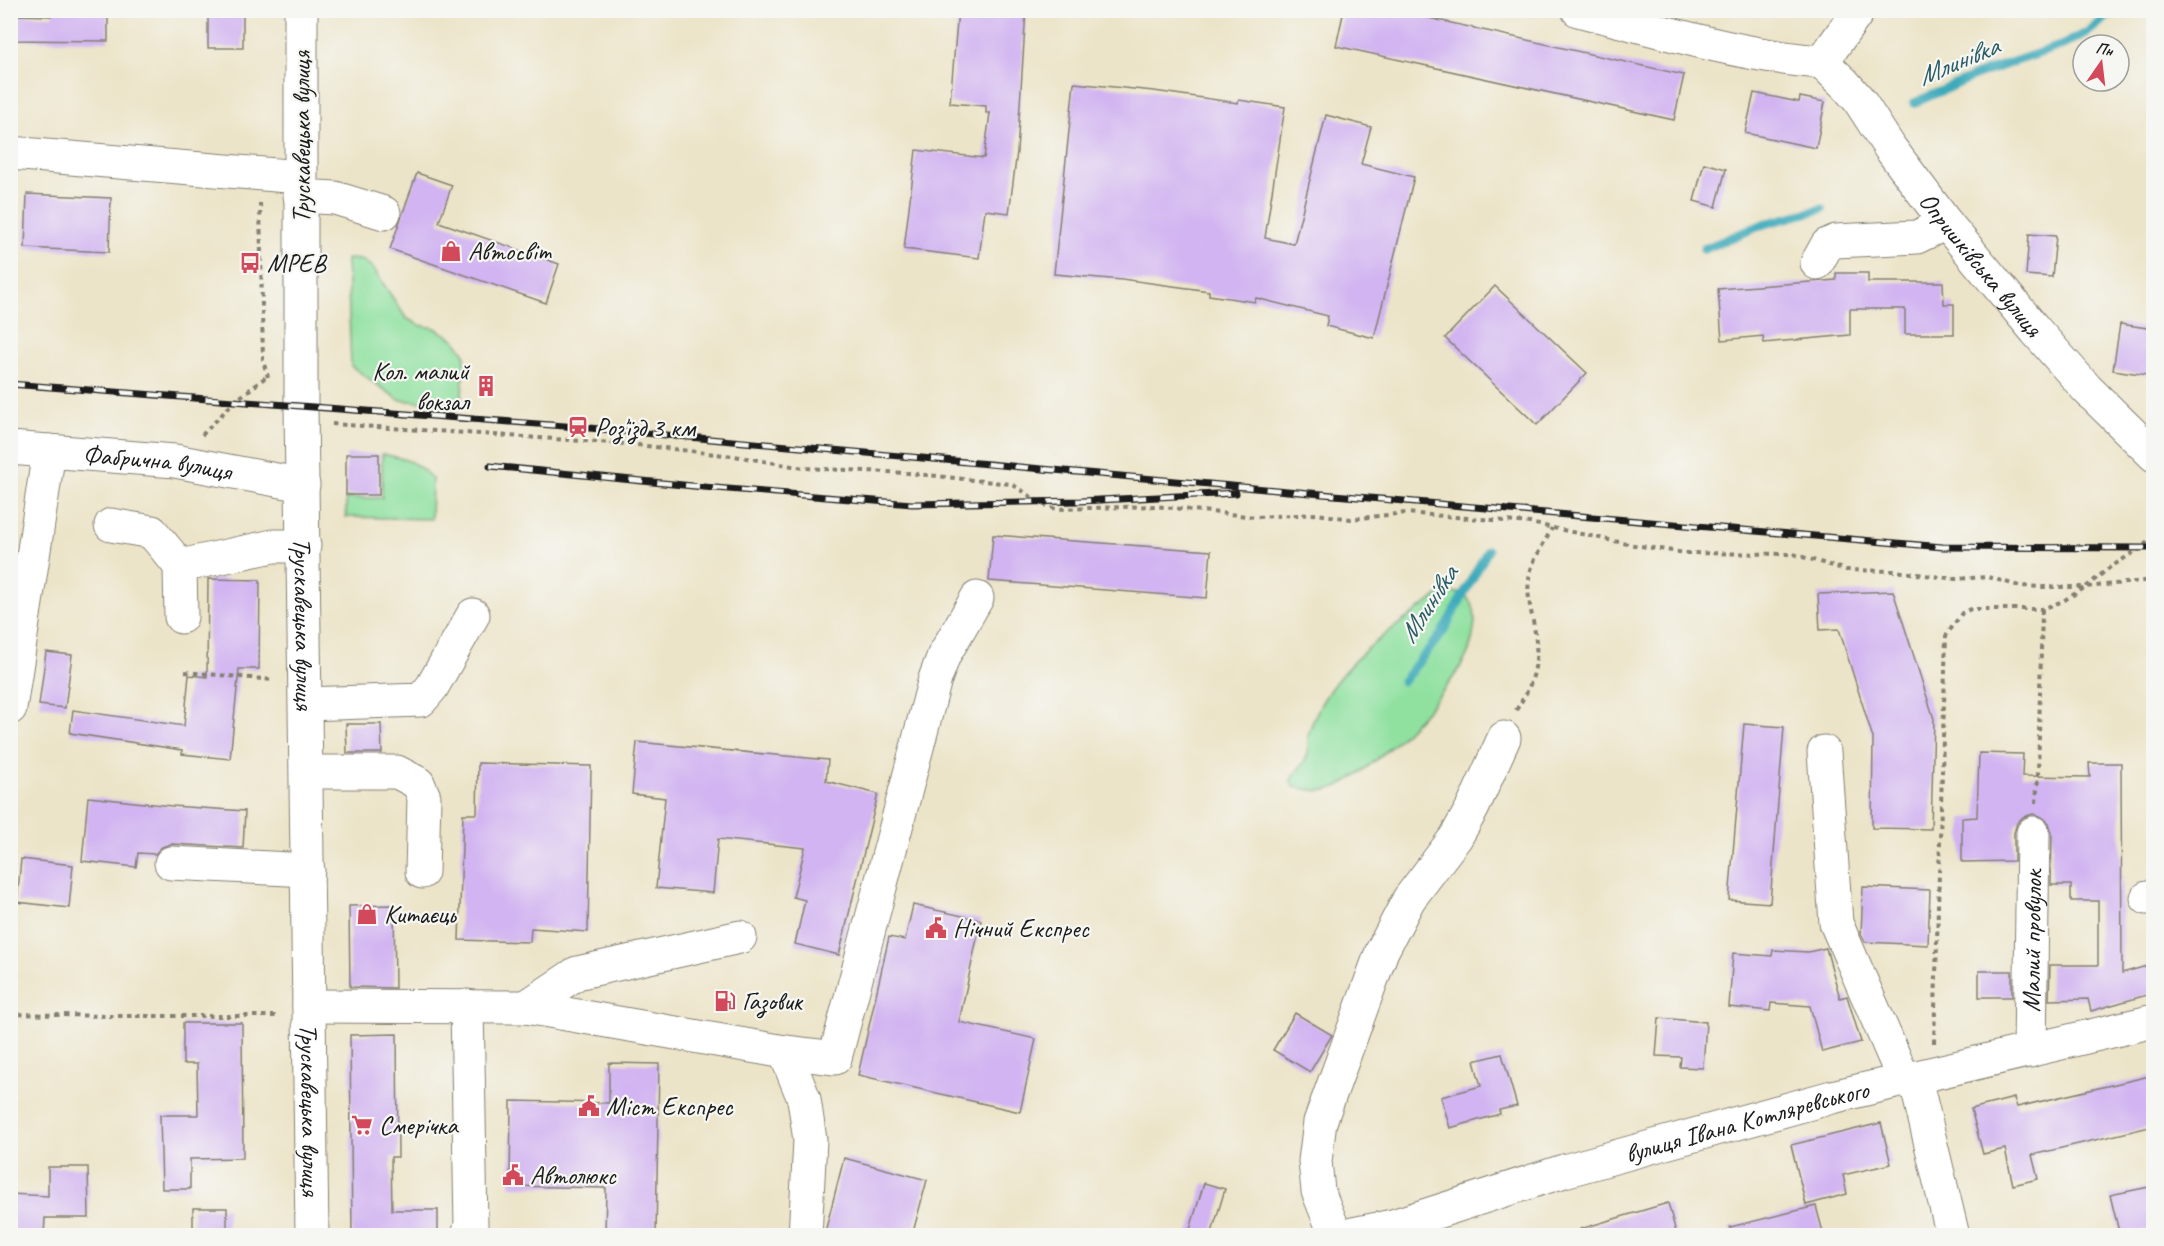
<svg xmlns="http://www.w3.org/2000/svg" width="2164" height="1246" font-family="Caveat,sans-serif">
<style>
.green{fill:#90e1a0;stroke:#567e5e;stroke-width:1.5}
.lines{fill:none;stroke-linecap:round;stroke-linejoin:round}
.stream{stroke:#3caabb;stroke-width:9}
.building{fill:#d1b4f1}
.minor-casing{stroke:#848072;stroke-width:35}
.major-casing{stroke:#848072;stroke-width:35}
.path{stroke:#848072;stroke-width:4;stroke-dasharray:4.5 4.5;stroke-linecap:butt}
.minor{stroke:#fff;stroke-width:33}
.major{stroke:#fff;stroke-width:33}
.rail-casing{stroke:#1c1c1c;stroke-width:7}
.rail{stroke:#f6f6f2;stroke-width:4.5;stroke-dasharray:14;stroke-linecap:butt}
.labels{text-anchor:middle;dominant-baseline:central;stroke-width:4.5;stroke-linejoin:round;paint-order:stroke}
.street-label{font-size:26px;fill:#1c1c1c;stroke:#f6f6f2}
.poi-label{font-size:26px;fill:#1c1c1c;stroke:#f6f6f2;text-anchor:start}
.water-label{font-size:27px;font-style:italic;fill:#2a5c64;stroke:#f6f6f2}
</style>
<rect width="100%" height="100%" fill="#f6f6f2"/>
<filter id="ink" filterUnits="userSpaceOnUse"><feTurbulence type="fractalNoise" baseFrequency=".0167" numOctaves="2"/><feDisplacementMap in="SourceGraphic" scale="12" xChannelSelector="R" yChannelSelector="G"/><feConvolveMatrix kernelMatrix="1 2 1 2 8 2 1 2 1" color-interpolation-filters="sRGB"/></filter>
<filter id="wash" filterUnits="userSpaceOnUse"><feTurbulence type="fractalNoise" baseFrequency=".008" numOctaves="4" result="noise"/><feDisplacementMap in="SourceGraphic" scale="24" xChannelSelector="R" yChannelSelector="G"/><feGaussianBlur stdDeviation="1.35" result="paint"/><feColorMatrix in="noise" values="0 0 0 0 0 0 0 0 0 0 0 0 0 0 0 0 0 1.4 0 .05"/><feComposite in="paint" operator="in"/></filter>
<g filter="url(#wash)">
<rect width="100%" height="100%" fill="#ece4c8"/>
<!-- green -->
<g class="green">
<path d="M347 259 362 260 373 268 406 318 419 325 435 328 454 339 465 354 462 395 454 405 399 400 351 366Z"/>
<path d="M382 454C406 459 416 461 432 479L431 519 346 517V498H382Z"/>
<path d="M1444 591 1464 594C1467 597 1470 601 1472 605 1478 616 1473 639 1469 650 1457 685 1363 785 1326 790 1317 792 1303 788 1294 787L1291 781C1294 771 1306 764 1308 754 1309 748 1307 742 1308 736 1327 667 1391 631 1444 591Z"/>
</g>
<g class="lines">
<!-- stream -->
<g class="stream">
<path d="M1914 103 1984 72 2063 45 2088 32 2115 10"/>
<path d="M1704 249 1764 224 1822 209"/>
<path d="M1403 681 1442 633 1488 550"/>
</g>
</g>
<g id="blocks">
<!-- building -->
<g class="building">
<path d="M53 10H108V41L10 40V15L52 16Z"/>
<rect x="208" y="10" width="35" height="38"/>
<path d="M958 10H1026L1017 152 1009 213 985 210 979 258 904 249 916 150 984 158 990 113H986V106L950 103Z"/>
<path d="M1344 10H1393L1684 75 1674 120 1336 46Z"/>
<path d="M1074 83 1154 91 1238 103 1239 100 1285 107 1265 238 1294 244 1326 115 1371 127 1361 164 1414 177 1374 338 1326 326 1328 316 1256 298 1255 302 1209 295V291L1122 279V280L1054 274Z"/>
<path d="M1754 93 1799 102 1800 97 1825 102 1816 148 1745 133Z"/>
<path d="M1704 163 1726 169 1716 207 1694 201Z"/>
<path d="M417 173 452 185 439 222 559 264 546 303 390 249Z"/>
<path d="M27 194 111 198 109 252 25 248Z"/>
<path d="M2029 234 2056 236 2052 277 2026 275Z"/>
<path d="M1836 273H1868V282H1943L1944 304H1954V334H1905V309H1850V335L1764 343 1763 336 1722 340 1718 289 1836 280Z"/>
<path d="M1495 286 1587 373 1537 425 1445 338Z"/>
<path d="M2120 324 2154 329V376L2113 370Z"/>
<rect x="346" y="454" width="33" height="41"/>
<path d="M993 535 1211 551 1207 598 989 581Z"/>
<path d="M208 579 260 580 259 669H239L230 759 182 754V750L70 733 73 710 184 726 189 675 207 677Z"/>
<path d="M1893 591 1934 719 1931 829 1872 828 1873 738 1839 629 1820 630 1818 594Z"/>
<path d="M46 652 72 655 65 708 39 705Z"/>
<path d="M346 724H381L382 753H347Z"/>
<path d="M1744 724 1784 727 1770 903 1729 900Z"/>
<path d="M637 742 828 760 826 781 878 794 839 955 795 944 805 900 793 897 805 848 718 839 713 893 656 888 665 798 632 794Z"/>
<path d="M1979 753 2023 754 2022 776 2090 777 2089 763H2121L2122 973 2154 964V993L2091 1011 2088 999 2049 1000 2050 965H2098V901H2071V885H2051L2052 833 2049 823 2042 817 2033 814 2023 817 2017 823 2014 833V861L1962 862V818L1977 817Z"/>
<path d="M478 763 591 766 588 932 531 928 530 942 459 940 463 814H477Z"/>
<path d="M88 797 172 806 245 811 243 848 171 844 162 847 155 854 138 853 136 867 82 861Z"/>
<path d="M21 859 73 865 69 908 17 902Z"/>
<path d="M1863 887 1930 890 1928 945 1865 942 1861 934Z"/>
<path d="M394 905 395 988 350 987 349 906Z"/>
<path d="M913 905 981 920 959 1022 1036 1039 1020 1112 858 1075 889 937 905 940Z"/>
<path d="M1826 948 1840 998 1847 996 1861 1042 1822 1052 1810 1006 1771 1003 1770 1011 1729 1007 1733 953 1772 956 1773 950 1808 952Z"/>
<rect x="1979" y="971" width="33" height="26"/>
<path d="M1295 1013 1332 1035 1310 1072 1273 1050Z"/>
<path d="M1659 1018 1706 1022 1703 1068 1680 1067 1681 1057 1656 1056Z"/>
<path d="M183 1023H242L243 1158 190 1159V1189H162L160 1115H198L197 1064H183Z"/>
<path d="M397 1034 398 1157H391L392 1210H438V1236H352L350 1035Z"/>
<path d="M1502 1054 1517 1106 1499 1110 1500 1114 1450 1128 1441 1097 1481 1086 1474 1061Z"/>
<path d="M609 1063 659 1064 656 1236H605L606 1188 510 1186 511 1101 609 1103Z"/>
<path d="M2154 1075V1126L2032 1155 2038 1179 2013 1185 2005 1149 1983 1154 1971 1109 2014 1098 2017 1107Z"/>
<path d="M1881 1123 1891 1164 1843 1175 1847 1194 1806 1205 1791 1145Z"/>
<path d="M844 1158 927 1180 912 1236H824Z"/>
<path d="M48 1167H88L89 1218H45L44 1236H10V1194L48 1196Z"/>
<path d="M1204 1183 1225 1189 1211 1236H1188Z"/>
<path d="M2154 1186V1228L2120 1236 2110 1195Z"/>
<path d="M1668 1203 1677 1236H1581L1580 1229Z"/>
<path d="M1816 1206 1824 1236H1731L1730 1227Z"/>
<rect x="193" y="1208" width="34" height="28"/>
</g>
</g>
</g>
<g filter="url(#ink)">
<use href="#blocks" fill-opacity="0" stroke="#848072" stroke-width="1.5"/>
<g class="lines">
<defs>
<g id="minor">
<path d="M1578 10C1659 30 1739 56 1822 62"/>
<path id="s1" d="M1822 62 1845 84 1859 100 1890 148 1946 223 2036 331 2087 389 2154 455"/>
<path d="M1822 62 1859 10"/>
<path d="M10 153 300 177"/>
<path d="M300 196 335 198 384 213"/>
<path d="M1817 263 1827 245 1836 241 1917 237 1946 223"/>
<path id="s2" d="M10 448 175 461 303 485"/>
<path d="M111 525 152 532 180 566"/>
<path d="M181 617 180 566 273 546H304"/>
<path d="M306 704 421 700 432 687 473 615"/>
<path d="M10 708 49 451"/>
<path d="M1824 752 1836 923 1904 1080"/>
<path d="M307 772H397L418 783 424 797 422 872"/>
<path d="M171 863 308 870"/>
<path d="M2147 898 2154 897"/>
<path d="M309 1006 526 1007 785 1052 835 1058 935 679 944 655 977 598"/>
<path d="M467 1006 471 1225 468 1236"/>
<path d="M526 1007 577 973 740 937"/>
<path id="s3" d="M2030 1051 2033 833"/>
<path d="M785 1052 804 1099 810 1140 805 1236"/>
<path d="M1915 1078 1953 1236"/>
<path d="M1336 1236 1318 1191 1315 1161 1320 1122 1382 951 1409 899 1456 837 1473 807 1504 738"/>
<path id="s4" d="M1343 1236 1393 1226 1564 1171 1832 1097 2154 1021"/>
</g>
<g id="major">
<path id="s5" d="M301 10V407L312 1236"/>
</g>
</defs>
<!-- minor casing -->
<use href="#minor" class="minor-casing"/>
<!-- major casing -->
<use href="#major" class="major-casing"/>
<!-- path -->
<g class="path">
<path d="M260 203 263 361 268 377"/>
<path d="M332 424 628 444 734 456 804 468 908 473 1011 484C1029 493 1040 507 1059 509L1155 506 1256 517 1317 514 1351 519 1406 513 1530 523 1628 544 1685 553 1793 554 1846 570 1895 571 1955 579 1988 577 2019 586 2043 587H2086L2109 568 2141 548 2154 535"/>
<path d="M202 435 234 402 267 376"/>
<path d="M185 672 274 680"/>
<path d="M1516 710C1537 679 1540 657 1533 621 1530 606 1527 594 1529 579 1531 561 1544 544 1552 528"/>
<path d="M2036 803 2038 776 2042 609"/>
<path d="M10 1014 109 1016H278"/>
<path d="M1934 1043 1946 636 1962 613 1971 609H2042L2063 601 2086 587 2154 580"/>
</g>
<!-- minor -->
<use href="#minor" class="minor"/>
<!-- major -->
<use href="#major" class="major"/>
<defs>
<g id="rail">
<path d="M10 384 578 427 1287 491 1943 547 2154 548"/>
<path d="M490 466 703 487 912 504 1080 501 1236 493"/>
</g>
</defs>
<!-- rail casing -->
<use href="#rail" class="rail-casing"/>
<!-- rail -->
<use href="#rail" class="rail"/>
</g>
</g>
<!-- icons -->
<defs>
<symbol id="shop-bare" viewBox="-9 -9 18 18"><path d="M-5-2.5h2.3a2.7 3.5 0 0 1 5.4 0H5L5.5 6h-11ZM-1.5-2.5h3a1.5 2.3 0 0 0-3 0Z" fill="#d1495b" stroke="#f6f6f2" stroke-width="2.5" paint-order="stroke"/></symbol>
<symbol id="bus-bare" viewBox="-9 -9 18 18"><path d="M-5-6H5V4H4V6H2V4H-2V6H-4V4H-5ZM-3.5-4V0h7V-4ZM-3.5 1.2v1.5H-2V1.2ZM2 1.2v1.5H3.5V1.2Z" fill="#d1495b" stroke="#f6f6f2" stroke-width="2.5" paint-order="stroke"/></symbol>
<symbol id="building-bare" viewBox="-9 -9 18 18"><path d="M-4-6H4V6H1V3H-1V6H-4ZM-2.5-4.3h1.7v1.8h-1.7ZM.8-4.3h1.7v1.8H.8ZM-2.5-1h1.7V.8h-1.7ZM.8-1h1.7V.8H.8Z" fill="#d1495b" stroke="#f6f6f2" stroke-width="2.5" paint-order="stroke"/></symbol>
<symbol id="station-bare" viewBox="-9 -9 18 18"><path d="M-3-6H3Q5-6 5-4V2Q5 4 3 4L4.5 6H3L1.5 4h-3L-3 6H-4.5L-3 4Q-5 4-5 2V-4Q-5-6-3-6ZM-3.5-4v3h7v-3ZM-3.5 1v1.5H-2V1ZM2 1v1.5H3.5V1Z" fill="#d1495b" stroke="#f6f6f2" stroke-width="2.5" paint-order="stroke"/></symbol>
<symbol id="civic-bare" viewBox="-9 -9 18 18"><path d="M-.6-6.5H3V-4.5H.6V-3L4-1V1h2V6H-6V1h2V-1L-.6-3ZM-1.2 2.5V6h2.4V2.5Z" fill="#d1495b" stroke="#f6f6f2" stroke-width="2.5" paint-order="stroke"/></symbol>
<symbol id="fuel-bare" viewBox="-9 -9 18 18"><path d="M-5.5-6h7V0h2V4h1.3V-2.5L3-4.5l.8-.8L6-3V5H2.5V1h-1V6h-7ZM-4.2-4.7v3.2H.2V-4.7Z" fill="#d1495b" stroke="#f6f6f2" stroke-width="2.5" paint-order="stroke"/></symbol>
<symbol id="supermarket-bare" viewBox="-9 -9 18 18"><path d="M-6-5.5h2.5l.6 2H6L4.5 2H-2.5L-4.4-4H-6ZM-1.5 3.2a1.3 1.3 0 1 0 .1 0ZM3 3.2a1.3 1.3 0 1 0 .1 0Z" fill="#d1495b" stroke="#f6f6f2" stroke-width="2.5" paint-order="stroke"/></symbol>
</defs>
<g fill-rule="evenodd">
<use href="#shop-bare" x="436" y="236" width="30" height="30"/>
<use href="#bus-bare" x="235" y="248" width="30" height="30"/>
<use href="#building-bare" x="471" y="371" width="30" height="30"/>
<use href="#station-bare" x="563" y="412" width="30" height="30"/>
<use href="#shop-bare" x="352" y="899" width="30" height="30"/>
<use href="#civic-bare" x="921" y="913" width="30" height="30"/>
<use href="#fuel-bare" x="710" y="986" width="30" height="30"/>
<use href="#civic-bare" x="574" y="1091" width="30" height="30"/>
<use href="#supermarket-bare" x="347" y="1110" width="30" height="30"/>
<use href="#civic-bare" x="498" y="1160" width="30" height="30"/>
</g>
<g class="labels">
<!-- street labels -->
<g class="street-label">
<text transform="translate(301 137) rotate(-90)">Трускавецька вулиця</text>
<text stroke="none"><textPath href="#s1" startOffset="258">Опришківська вулиця</textPath></text>
<text stroke="none"><textPath href="#s2" startOffset="148">Фабрична вулиця</textPath></text>
<text stroke="none"><textPath href="#s5" startOffset="614">Трускавецька вулиця</textPath></text>
<text stroke="none"><textPath href="#s3" startOffset="110">Малий провулок</textPath></text>
<text stroke="none"><textPath href="#s5" startOffset="1100">Трускавецька вулиця</textPath></text>
<text stroke="none"><textPath href="#s4" startOffset="420">вулиця Івана Котляревського</textPath></text>
</g>
<!-- poi labels -->
<g class="poi-label">
<text x="468" y="251">Автосвіт</text>
<text x="267" y="263">МРЕВ</text>
<text x="469" y="371" text-anchor="end">Кол. малий<tspan x="469" dy="30">вокзал</tspan></text>
<text x="595" y="427">Роз'їзд 3 км</text>
<text x="384" y="914">Китаєць</text>
<text x="953" y="928">Нічний Експрес</text>
<text x="742" y="1001">Газовик</text>
<text x="606" y="1106">Міст Експрес</text>
<text x="379" y="1125">Смерічка</text>
<text x="530" y="1175">Автолюкс</text>
</g>
<!-- water labels -->
<g class="water-label">
<text transform="translate(1958 61) rotate(-23)">Млинівка</text>
<text transform="translate(1428 604) rotate(-57)">Млинівка</text>
</g>
</g>
<!-- margin -->
<rect width="2164" height="1246" fill="none" stroke="#f6f6f2" stroke-width="36"/>
<!-- north arrow -->
<g transform="translate(2101 63) rotate(14)"><circle r="28" fill="#f6f6f2" stroke="#9f9f9c" stroke-width="1.5"/>
<path d="M0-4.5L10 22L0 15L-10 22Z" fill="#d1495b"/>
<text y="-9" font-size="16" font-weight="bold" text-anchor="middle" fill="#1c1c1c">Пн</text>
</g>
</svg>
